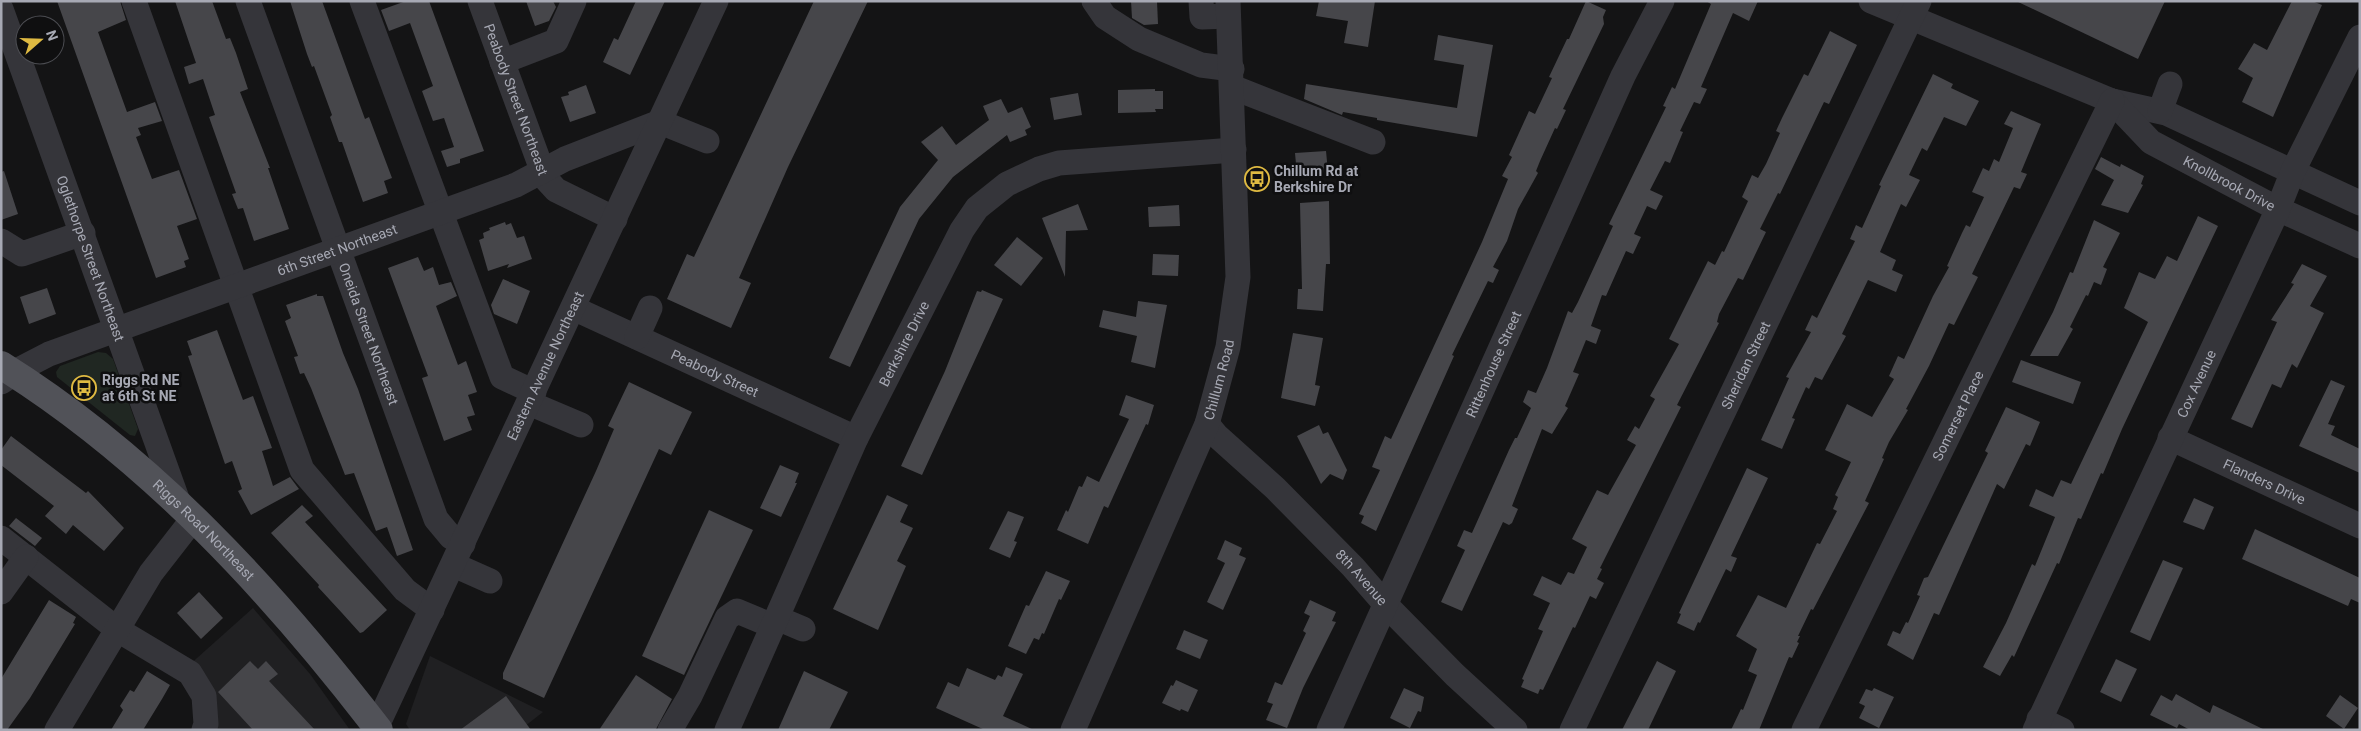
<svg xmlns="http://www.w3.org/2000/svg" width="2361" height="731" font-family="Roboto,sans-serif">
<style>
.built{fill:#202022}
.green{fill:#202722}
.building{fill:#46464a}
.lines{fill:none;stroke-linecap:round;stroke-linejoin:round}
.minor{stroke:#35353a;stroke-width:25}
.major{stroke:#515258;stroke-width:28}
.labels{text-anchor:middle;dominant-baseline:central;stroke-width:5;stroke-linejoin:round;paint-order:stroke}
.street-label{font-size:14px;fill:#a7a9b4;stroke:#0f0f10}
.poi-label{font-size:14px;font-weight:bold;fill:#a7a9b4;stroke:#0f0f10;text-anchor:start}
</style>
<rect width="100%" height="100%" fill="#141415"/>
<!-- built -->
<g class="built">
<path d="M253 608 310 674 350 730H209L187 667Z"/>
<path d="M430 656 543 712 520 730H410L406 724Z"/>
</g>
<!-- green -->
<path class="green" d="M98 352 106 353 113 359 138 429 135 436 130 435 57 377 56 372 60 366Z"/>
<!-- building -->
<g class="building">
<path d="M57 1H120L126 20 98 32 127 112 155 102 162 121 138 128 141 135 136 137 152 179 179 170 197 219 177 226 189 259 184 261 186 267 156 278Z"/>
<path d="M175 1H212L226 39 230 38 236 53 248 89 240 92 270 168H268L289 229 254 241 243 208 238 209 232 194 236 193 209 117 215 115 203 79 189 84 184 67 196 63Z"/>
<path d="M290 1H322L365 119 369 117 392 178 384 181 388 193 363 202 342 142H339L330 117 332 115 314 66 312 67 307 54Z"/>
<path d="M406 1H429L484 151 460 159V163L447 167 441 151 454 147 444 118 433 121 422 91 433 86 410 23 389 31 381 10Z"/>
<path d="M526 1H553L556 7 549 21 535 26Z"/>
<path d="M636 1H665L630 75 603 62 614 38 618 40Z"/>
<path d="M814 1H868L788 167 739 278 751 283 731 328 667 299 687 254 694 257Z"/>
<path d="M1131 1H1157L1158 24 1144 25 1132 18Z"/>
<path d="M1319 1H1375L1368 47 1344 43 1348 21 1316 16Z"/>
<path d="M1586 1 1606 10 1603 17 1604 24 1563 109 1566 110 1557 129 1555 128 1540 161 1536 171 1538 173 1518 209 1507 241 1493 267 1499 270 1493 283 1488 281 1452 355 1454 356 1376 531 1361 523 1364 516 1359 514 1380 470 1372 467 1385 436 1391 439 1482 242 1508 179 1502 176 1512 157 1509 155 1529 111 1535 114 1552 78 1549 77 1567 39H1569Z"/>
<path d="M1706 1H1758L1749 21 1733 13 1701 87 1707 89 1700 104 1694 102 1680 131 1683 132 1670 163 1665 161 1650 190 1663 196 1656 210 1647 206 1634 234 1641 237 1633 254 1626 251 1606 296 1602 295 1591 326 1601 330 1596 344 1586 340 1573 372 1579 374 1565 406 1568 408 1552 434 1542 429 1512 506 1518 509 1512 523 1509 525 1503 522 1462 611 1441 602 1465 550 1457 546 1464 530 1472 533 1509 450 1515 438H1517L1531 408 1523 402 1528 390 1536 393 1547 368 1568 311 1572 313 1578 302 1613 226 1609 224 1666 107 1663 106 1672 87 1675 89 1711 4Z"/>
<path d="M2016 1H2165L2138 59Z"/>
<path d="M2292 1H2312L2322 5 2273 117 2242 102 2253 78 2238 69 2254 43 2267 50Z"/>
<path d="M1830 31 1857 45 1829 104 1824 102 1780 194 1778 193 1760 229 1766 232 1743 280 1738 278 1719 314 1717 322 1719 323 1677 405 1681 407 1600 568 1602 569 1597 579 1604 583 1596 599 1590 596 1575 628 1573 627 1543 690 1540 689 1538 694 1521 687 1524 680 1522 679 1543 631 1538 629 1550 603 1533 595 1542 576 1561 585 1568 572 1574 574 1587 547 1572 539 1597 490 1608 495 1636 445 1627 440 1635 426 1639 429 1655 399 1650 396 1679 344 1669 339 1708 261 1715 265 1722 251 1724 252 1748 201 1742 197 1752 175 1758 178 1766 164 1780 133 1776 131 1782 118 1804 74 1808 76Z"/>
<path d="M1438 35 1493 45 1477 137 1377 120V118L1343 112 1342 115 1304 99 1306 84 1457 108 1464 65 1434 60Z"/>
<path d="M1933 74 1953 84 1951 88 1979 101 1966 126 1944 117 1927 151 1922 148 1909 175 1920 180 1906 207 1901 204 1880 252 1896 260 1892 270 1903 275 1896 292 1868 280 1842 334 1846 336 1822 380 1815 377 1809 389 1806 387 1792 418 1795 419 1782 449 1761 440 1789 378 1786 377 1811 332 1805 330 1812 315 1817 318 1855 241 1850 239 1856 225 1862 228 1881 186 1879 185Z"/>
<path d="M586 85 596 113 570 122 561 97 569 95 568 92Z"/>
<path d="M1155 89V91H1163V109H1155L1156 112 1118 113V90Z"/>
<path d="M1078 93 1082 115 1054 120 1050 98Z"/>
<path d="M1001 99 1008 113 1022 107 1031 127 1025 130 1027 135 1010 142 1007 135 953 177 919 219 850 367 829 358 900 207 938 160 921 142 942 126 956 145 989 120 983 106Z"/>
<path d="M2011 111 2041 124 2021 172 2027 174 2020 189 2014 187 1972 274 1978 277 1954 325 1949 323 1929 366 1906 409 1908 410 1889 442 1882 458 1884 459 1865 501 1869 503 1813 610 1811 609 1798 636H1800L1797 642 1799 643 1792 658 1789 657 1759 730H1731L1741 709 1743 710 1757 675 1748 671 1757 649 1736 636 1758 595 1786 608 1817 543 1820 544 1837 511 1833 509 1838 497 1835 495 1851 462 1825 450 1847 404 1872 417 1894 379 1889 376 1898 356 1904 359 1933 296 1949 267 1947 266 1962 233 1966 225 1970 227 1984 197 1972 192 1983 168 1989 171 1994 159 1999 162 2013 128 2004 124Z"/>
<path d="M1326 151 1328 172 1297 175 1295 153Z"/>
<path d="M2101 157 2120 167 2121 164 2144 176 2141 184 2143 185 2128 213 2101 205 2114 180 2095 169Z"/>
<path d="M4 171 18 214 1 220V172Z"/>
<path d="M1329 201 1330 264H1326L1323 311 1297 309 1298 289H1302L1300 203Z"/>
<path d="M1078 204 1088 230 1066 231 1065 277 1042 218Z"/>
<path d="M1179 205 1180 226 1149 227 1148 207Z"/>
<path d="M2198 216 2218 226 2122 429 2103 474 2101 473 2081 519 2078 518 2059 564 2057 563 2014 657 2012 655 2000 676 1983 667 2006 623 2032 564 2035 566 2055 517 2029 506 2036 489 2053 497 2061 480 2071 484 2148 322 2124 308 2139 272 2155 279 2167 256 2177 261Z"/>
<path d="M2094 220 2120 233 2103 267 2107 269 2101 285 2094 282 2088 296 2086 295 2070 327 2073 329 2058 356H2030L2053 312 2070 272 2073 273Z"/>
<path d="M505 222 506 225 511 223 517 238 524 236 532 259 507 268 509 264 488 271 479 240 484 238 483 233 490 230 489 228Z"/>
<path d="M1017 237 1043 258 1021 286 994 265Z"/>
<path d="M1153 254 1179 255 1178 276 1152 275Z"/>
<path d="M418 257 424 271 433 267 439 285 451 282 457 296 436 306 458 365 466 361 477 392 468 395 475 415 467 417 472 430 444 441 422 378 428 376 388 268Z"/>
<path d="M2302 264 2327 276 2310 306 2324 313 2297 368 2292 364 2281 388 2272 384 2252 428 2231 419 2277 322 2271 320 2294 284 2291 283Z"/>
<path d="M503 279 530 291 517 324 494 314 491 305Z"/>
<path d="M47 288 56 314 29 324 20 297Z"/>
<path d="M982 290 1003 299 922 475 901 466 945 371 977 291 981 292Z"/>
<path d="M317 294V296H323L343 353 358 389 413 550 397 556 387 527 376 531 354 473 345 475 311 388 304 373 300 374 294 357 298 356 285 321 291 318 286 305Z"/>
<path d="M1138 301 1167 305 1155 368 1131 362 1137 336 1099 327 1103 310 1136 317Z"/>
<path d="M217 330 243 400 253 396 272 448 262 451 273 486 290 477 299 489 251 515 238 491 242 489 232 461 225 464 188 356 192 355 187 341Z"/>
<path d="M1293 333 1323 338 1315 385 1320 386 1315 406 1281 398Z"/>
<path d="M2021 360 2081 382 2073 404 2012 382Z"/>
<path d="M2331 380 2345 386 2328 424 2335 426 2331 435 2360 449V473L2299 446Z"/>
<path d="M629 382 692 412 671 455 659 449 544 698 503 679V673L596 471 614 429 608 426Z"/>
<path d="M1126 395 1154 405 1148 425 1146 424 1108 508 1104 506 1088 544 1057 530 1066 510 1068 512 1079 486 1082 487 1087 476 1099 482 1129 419 1119 415Z"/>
<path d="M2006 407 2040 422 2030 446 2026 444 2004 489 1997 484 1939 615 1934 613 1913 660 1887 645 1893 631 1900 634 1906 622 1908 623 1920 596 1917 595 1924 578 1928 577 1988 453 1985 451Z"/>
<path d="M1319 425 1323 434 1328 432 1347 470 1343 480 1330 474 1321 484 1297 436Z"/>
<path d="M11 436 86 493 88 491 124 528 104 551 73 525 66 534 45 516 54 506 1 465V450Z"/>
<path d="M780 465 799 473 795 483H797L781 517 760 508Z"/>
<path d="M1747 468 1768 478 1731 556 1737 558 1731 572 1726 569 1700 623 1698 622 1694 631 1677 623 1681 614 1679 613Z"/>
<path d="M887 495 908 505 900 522 913 528 897 561 906 566 878 630 833 609Z"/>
<path d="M2194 498 2214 507 2204 530 2183 522Z"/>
<path d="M302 505 313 516 305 522 387 610 363 632 360 633 342 613 318 587 319 585 271 533Z"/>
<path d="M709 510 753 530 684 675 642 656Z"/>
<path d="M1008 511 1024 517 1014 541 1017 542 1010 558 989 549Z"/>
<path d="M16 518 42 538 35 546 9 526Z"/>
<path d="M2255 529 2360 578V603L2351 599 2348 606 2242 559Z"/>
<path d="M1225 540 1242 548 1239 555 1246 558 1223 610 1207 602 1225 563 1217 559Z"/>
<path d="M2163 560 2183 568 2150 641 2130 632Z"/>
<path d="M1046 571 1070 581 1061 600 1059 599 1044 634 1042 633 1039 640 1034 638 1026 654 1008 646 1026 605 1029 606Z"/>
<path d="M199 592 223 618 201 639 177 613Z"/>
<path d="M49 600 76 617 73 623 75 624 30 698 7 730H1V679Z"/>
<path d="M1310 600 1336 612 1332 621 1336 622 1303 688 1287 728 1266 720 1273 704 1267 702 1275 682 1282 685 1306 633 1303 631 1310 616 1304 613Z"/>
<path d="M1184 630 1208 640 1200 659 1176 649Z"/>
<path d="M2116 659 2137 669 2121 702 2100 692Z"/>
<path d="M250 661 258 669 266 661 278 674 269 681 315 730H253L218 692Z"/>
<path d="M1657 661 1676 671 1648 730H1622Z"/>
<path d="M1006 667 1023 674 1003 716 1034 730H985L936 708 948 682 959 687 967 668 995 680 998 675 1002 677Z"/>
<path d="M147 671 170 685 162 699 143 730H111L123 710 120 706 130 690 134 692Z"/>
<path d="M804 671 848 692 829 730H778Z"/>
<path d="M636 675 672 699 656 729 599 730Z"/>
<path d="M1176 680 1198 690 1188 712 1181 709 1180 711 1162 703 1171 685 1173 686Z"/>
<path d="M1404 688 1424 697 1421 712 1418 711 1410 728 1390 718Z"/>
<path d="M1874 688 1894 697 1879 728 1859 718 1865 706 1859 703 1866 689 1872 691Z"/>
<path d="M2176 694 2210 713 2213 705 2265 730H2190L2179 724 2177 728 2150 715 2161 695 2172 701Z"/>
<path d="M2340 695 2358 708 2344 729 2326 716Z"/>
<path d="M506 696 531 730H460Z"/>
</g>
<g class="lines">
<!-- minor -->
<g class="minor">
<path d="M134 1 302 470 405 590 432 610"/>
<path id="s1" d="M248 1 436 519 451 537 463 544"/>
<path d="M362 1 502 377 534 392"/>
<path id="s2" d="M480 1 545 178 556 190 615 219"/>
<path d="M1094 1 1105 17 1139 39 1201 65 1232 69"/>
<path d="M1201 1 1202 17 1228 16"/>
<path d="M1871 1 2112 101 2166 113 2360 203"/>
<path id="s3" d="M1 9 180 507"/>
<path d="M502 62 556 41 574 1"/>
<path d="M1232 87 1373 142"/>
<path id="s4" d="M2112 101 2151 142 2278 209 2360 246"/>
<path d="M2160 111 2170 84"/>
<path d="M1 241 22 254 83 233"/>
<path id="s5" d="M573 308 856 438"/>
<path d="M637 337 650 308"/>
<path id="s6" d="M1 382 22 368 49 354 516 185 565 159 660 122 707 141"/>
<path d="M529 403 581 425"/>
<path id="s7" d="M1207 424 1216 435 1275 488 1353 567 1386 605 1455 675 1515 730"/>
<path id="s8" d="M2170 438 2360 526"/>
<path d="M1 538 118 630 190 673 204 696 206 724 204 730"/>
<path d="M454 565 490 581"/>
<path d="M1 592 26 557"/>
<path d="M777 618 803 629"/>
<path d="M2039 719 2062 730"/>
<path d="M57 730 151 573 193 519"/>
<path id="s9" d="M375 730 716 1"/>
<path d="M670 730 690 696 727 618 737 611 773 626"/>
<path id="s10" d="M727 730 856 438 962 230 977 208 1007 184 1039 169 1059 163 1234 150"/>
<path id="s11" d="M1073 730 1207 424 1228 347 1238 277 1228 1"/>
<path id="s12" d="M1329 730 1623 76 1662 1"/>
<path id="s13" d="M1572 730 1919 1"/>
<path id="s14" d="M1804 730 2112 101"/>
<path id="s15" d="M2035 730 2278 209 2293 171 2360 37"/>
</g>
<!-- major -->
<path class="major" id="s16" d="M1 365C150 458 273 592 379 730"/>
</g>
<!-- icons -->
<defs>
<symbol id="bus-ring" viewBox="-11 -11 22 22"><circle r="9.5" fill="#0f0f10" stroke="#dfba42" stroke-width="1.5"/><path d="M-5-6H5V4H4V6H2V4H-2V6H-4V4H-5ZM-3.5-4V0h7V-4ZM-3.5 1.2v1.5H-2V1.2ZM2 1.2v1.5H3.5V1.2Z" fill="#dfba42"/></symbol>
</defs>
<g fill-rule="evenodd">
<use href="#bus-ring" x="1243" y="165" width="28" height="28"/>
<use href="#bus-ring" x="70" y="374" width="28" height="28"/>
</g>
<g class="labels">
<!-- street labels -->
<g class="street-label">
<text stroke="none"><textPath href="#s2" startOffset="105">Peabody Street Northeast</textPath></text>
<text stroke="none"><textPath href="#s4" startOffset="145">Knollbrook Drive</textPath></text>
<text stroke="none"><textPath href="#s6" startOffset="362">6th Street Northeast</textPath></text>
<text stroke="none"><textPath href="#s3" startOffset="265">Oglethorpe Street Northeast</textPath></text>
<text stroke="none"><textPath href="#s1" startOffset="354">Oneida Street Northeast</textPath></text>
<text stroke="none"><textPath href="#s10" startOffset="425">Berkshire Drive</textPath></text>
<text stroke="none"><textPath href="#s12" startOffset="401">Rittenhouse Street</textPath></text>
<text stroke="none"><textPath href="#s9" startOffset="402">Eastern Avenue Northeast</textPath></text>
<text stroke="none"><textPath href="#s13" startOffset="404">Sheridan Street</textPath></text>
<text stroke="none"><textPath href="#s5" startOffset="156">Peabody Street</textPath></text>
<text stroke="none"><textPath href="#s11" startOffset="380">Chillum Road</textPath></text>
<text stroke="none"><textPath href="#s15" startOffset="382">Cox Avenue</textPath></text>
<text stroke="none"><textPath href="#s14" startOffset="350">Somerset Place</textPath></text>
<text stroke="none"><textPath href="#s8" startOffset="104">Flanders Drive</textPath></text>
<text stroke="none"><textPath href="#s16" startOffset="262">Riggs Road Northeast</textPath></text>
<text stroke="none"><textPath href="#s7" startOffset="218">8th Avenue</textPath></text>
</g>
<!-- poi labels -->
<g class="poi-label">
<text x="1274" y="171">Chillum Rd at<tspan x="1274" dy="16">Berkshire Dr</tspan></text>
<text x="102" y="380">Riggs Rd NE<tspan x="102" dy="16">at 6th St NE</tspan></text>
</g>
</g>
<!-- border -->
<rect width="2361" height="731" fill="none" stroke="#a7a9b4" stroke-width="5"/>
<!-- north arrow -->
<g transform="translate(40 40) rotate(70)"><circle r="24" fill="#0f0f10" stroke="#4c4d52"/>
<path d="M0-4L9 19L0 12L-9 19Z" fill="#dfba42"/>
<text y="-8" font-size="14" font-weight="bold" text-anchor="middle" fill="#a7a9b4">N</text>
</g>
</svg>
